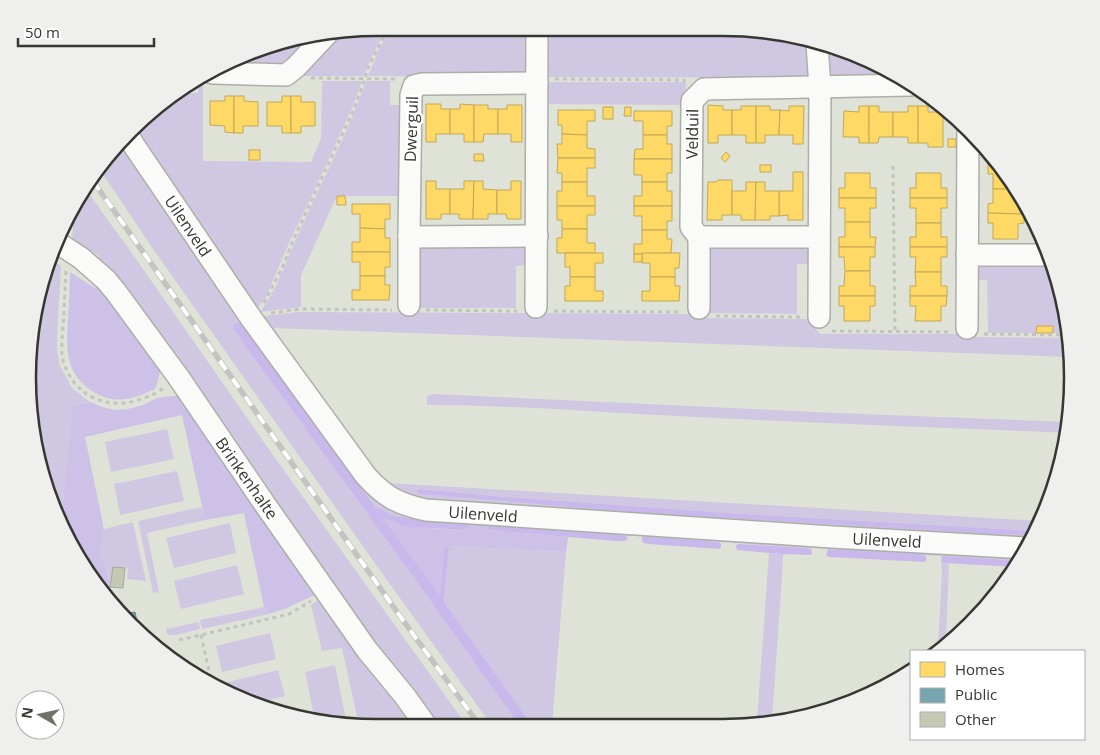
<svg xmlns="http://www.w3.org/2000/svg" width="1100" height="755" font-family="'Open Sans',sans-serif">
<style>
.green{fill:#d0c8e3}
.forest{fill:#cdc1e8}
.water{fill:#c8b8ec}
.homes{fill:#ffd966;stroke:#c2a856}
.public{fill:#76a5af;stroke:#628489}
.building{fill:#c4c9b3;stroke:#a6a8a0}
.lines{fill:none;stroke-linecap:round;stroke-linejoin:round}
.minor-casing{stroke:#acaea7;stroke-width:24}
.path{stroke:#c2c4c0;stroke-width:3;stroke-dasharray:4 4;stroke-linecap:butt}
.minor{stroke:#fafbf9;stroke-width:21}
.rail-casing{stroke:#c3c4c1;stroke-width:5.5}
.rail{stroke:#fff;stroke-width:4;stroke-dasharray:11;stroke-linecap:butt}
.minor-bridge-casing{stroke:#acaea7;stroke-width:24;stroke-linecap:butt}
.minor-bridge{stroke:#fafbf9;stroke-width:21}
.labels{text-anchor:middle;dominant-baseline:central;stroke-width:5;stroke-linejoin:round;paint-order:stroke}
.street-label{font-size:16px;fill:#353730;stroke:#fff}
.rim{fill:none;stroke:#353730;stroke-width:2.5}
</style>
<rect width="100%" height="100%" fill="#dfe2d7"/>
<!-- green -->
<g class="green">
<path d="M377 28H386L367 67 364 76H296L339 33Z"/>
<path d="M391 28 517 30 528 42 530 65 525 74 516 77 368 76 379 49Z"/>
<path d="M557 30 790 34 808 41 810 71 807 75 800 78 544 77 547 42Z"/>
<path d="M317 35 286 65 249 66V57L287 40Z"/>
<path d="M826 48 897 74 903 79 831 76 829 74Z"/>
<path d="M198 80H203V161L311 162 321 138 322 81H362L352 108 316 187 292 236 265 299 253 313 131 132 176 93H198Z"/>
<path d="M366 81H390V105H403V196H337L301 275V307L260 312C277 290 285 263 297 237 320 185 347 135 366 81Z"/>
<path d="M545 82H686L685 105 544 104Z"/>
<path d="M125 138 381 496 1024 553 1020 561 747 544 644 536H626L554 529 428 521 394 516 381 509 376 510 253 339 233 329 409 571 519 725 492 726 379 569 151 246 107 180 99 171 114 147Z"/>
<path d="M87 191 120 237 122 239 268 448 467 726 436 727 391 670 108 270 98 258 99 256 72 239 74 212Z"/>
<path d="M413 246 529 247 530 265 516 266V308H412Z"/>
<path d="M703 247H811V264H797V314L704 313Z"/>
<path d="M50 259 61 266 57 337V350L60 366 72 388 90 402 72 406 61 524 34 446 31 347 32 325Z"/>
<path d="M974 264H1052L1066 310 1068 333H1053V326H1037L1036 333H988L987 280H974Z"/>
<path d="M298 312 693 314 694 318 809 319 820 334H973V337L1069 338 1070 357 273 328 376 471 387 483 1041 521 1035 531 728 513 494 496 419 489 417 490V493C622 515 828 522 1033 535L1028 544 425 505 385 489 256 317Z"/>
<path d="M433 394 837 413 1068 422 1067 433C937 427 807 423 677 416 594 412 510 405 427 405V396Z"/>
<path d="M167 429 174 459 111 472 105 442Z"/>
<path d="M177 471 184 501 120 515 114 484Z"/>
<path d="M202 507 205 520 147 533 159 592 153 593 138 521Z"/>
<path d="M133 522 146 581 127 579 128 568 113 567 110 587 106 567 100 558 104 529Z"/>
<path d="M230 523 236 553 174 568 166 538Z"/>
<path d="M449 546 566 552 552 725H532L444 602Z"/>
<path d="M769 553 783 554V561L772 721H757Z"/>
<path d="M941 561 945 563 949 564 946 642 938 648 942 568Z"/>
<path d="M237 565 244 594 181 609 174 581Z"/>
<path d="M322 598 418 727H378L359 726 342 648 322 651 311 605Z"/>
<path d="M264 607 269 614 202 629 200 620Z"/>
<path d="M199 622 200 629C195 630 176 636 171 635 167 635 167 633 166 629Z"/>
<path d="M270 633 276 659 222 672 216 646Z"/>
<path d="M335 665 347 725 315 721 305 672Z"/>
<path d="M278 670 285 696 254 704 243 701 227 692 224 683Z"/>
</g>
<!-- forest -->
<g class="forest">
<path d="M70 272 95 288 97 286V282L161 369 156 387 153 391 152 390C135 399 115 404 97 394 65 376 66 351 68 318 69 303 70 288 70 272Z"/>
<path d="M172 396H180L319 593 287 608 269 614 264 607 244 513 205 520 182 415 85 437 104 529 100 557 106 567 110 587V597L64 533 61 524 72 406 90 402 102 407 115 410 128 409 143 405 157 398Z"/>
<path d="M380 515C409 530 434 528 465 530L467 528 466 523 489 525V530L568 537 566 552 449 546 444 547 440 597Z"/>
</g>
<!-- water -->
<g class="water">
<path d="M236 323H239L242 325 253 339 376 509H381L394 516 409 518 467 524V528L465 530 411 527 400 524 381 516 440 596 444 547 449 546 444 602 532 725H519L409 571 233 329V326Z"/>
<path d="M419 489 494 496 728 513 1035 531 1033 535 994 534 629 512 419 494 417 492V490Z"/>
<path d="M489 525 621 535 626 536 628 538 626 541H615L489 530 487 528Z"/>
<path d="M644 536 719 542 721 544V547L720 549 649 544 644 543 642 541V537Z"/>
<path d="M739 544 807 548 811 549 812 552 811 555H808L786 554 783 555 782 554 737 550 736 545Z"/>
<path d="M828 549 918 554 924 555 927 558 925 562 829 557 826 555Z"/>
<path d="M942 556H945L1020 561 1016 567 945 563 941 561Z"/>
</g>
<!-- homes -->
<g class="homes">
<path d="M225 96H234V133L225 132V126L210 125V101H225Z"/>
<path d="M234 96H244V101L258 102V126H243V133H234Z"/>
<path d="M282 96H291V133H282V126H267V102H282Z"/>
<path d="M291 96H301V102H315V126H301V133H291Z"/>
<path d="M426 104H441V109H450V134H436V142H426Z"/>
<path d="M460 104 474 105V142H464V134H450V109H460Z"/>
<path d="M474 105H488V109H498V134H484L483 142H474Z"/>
<path d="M507 105H522V142H511V134H498V109H507Z"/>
<path d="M708 105 723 106V110H732V135H718V143H708Z"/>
<path d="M741 106H756V143H746V135H732V110H741Z"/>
<path d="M756 106H770V110H780L779 135H765V143H756Z"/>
<path d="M789 106H804L803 144H793V135H779L780 110 789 111Z"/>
<path d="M859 106H869V143H859V137H843L844 111 859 112Z"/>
<path d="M869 106H879V112H893V137H879L878 143H869Z"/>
<path d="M908 106H918V143H908V137H893V112H908Z"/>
<path d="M918 106H928V112H943V147H928V143H918Z"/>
<rect x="603" y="107" width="10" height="12"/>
<path d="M625 107H631V116H624Z"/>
<path d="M558 110H595V121H587V135L562 134V125H558Z"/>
<path d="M634 111H672V126H667V135H643V121H634Z"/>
<path d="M562 134 587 135V148L595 149V158H558L557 144H562Z"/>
<path d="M643 135H667V144H672V159H634L635 149H643Z"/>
<rect x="948" y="139" width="8" height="8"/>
<rect x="249" y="150" width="11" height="10"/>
<path d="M726 152 730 156 725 162 721 158Z"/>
<path d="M474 154H483L484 161H474Z"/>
<path d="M988 155H990L998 164H988Z"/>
<path d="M558 158H595V168H587V182H562V173H557Z"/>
<path d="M634 159H672V173H667V182H642V175H634Z"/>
<path d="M988 164H998L1014 183 1017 189H993V174H988Z"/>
<rect x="760" y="165" width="11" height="7"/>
<path d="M793 172H803V220H788V215L779 216V191H793Z"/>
<path d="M845 173H870V188H876V198H839V188H845Z"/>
<path d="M916 173H941V188H947V198H910V188H916Z"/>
<path d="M718 180H732V215H722V220H707L708 182H716Z"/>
<path d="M426 181H436V189H450V214H441V219H426Z"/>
<path d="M464 181H474L473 219H459V214H450V189H464Z"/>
<path d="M474 181H483V189L497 190V214H488V219H473Z"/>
<path d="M511 181H521V219H507L506 214H497V190H511Z"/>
<path d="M562 182H587V196H595V206H557V191H562Z"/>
<path d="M642 182H667V191H672V206H634V196H642Z"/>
<path d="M746 182H756L755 220H741V215H732V191H746Z"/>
<path d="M756 182H765V191H779V216H770V220H755Z"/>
<path d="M993 189H1017L1019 193V204H1024V214L988 213V204L993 203Z"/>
<path d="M337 196H345L346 205H337Z"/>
<path d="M839 198H876V208H870V222H845V208H839Z"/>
<path d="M910 198H947V208H941V223H916V208H910Z"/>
<path d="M352 204H390V219H385V229L360 228V214H352Z"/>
<path d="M557 206H595V215H587V229H562V220H557Z"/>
<path d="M634 206H672V221H667V230H642V216H634Z"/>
<path d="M988 213 1024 214V223L1018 224V239H993V223H988Z"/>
<path d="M845 222H870V237H876L875 247H839V237H845Z"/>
<path d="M916 223H941V237H947V247H910V237H916Z"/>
<path d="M360 228 385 229V238H390V252H352V242H360Z"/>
<path d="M562 229H587V243H595V253H557V238H562Z"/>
<path d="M642 230H667V239H672L671 253 634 254V244H642Z"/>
<path d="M839 247H875V257H870V271H845L844 257H839Z"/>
<path d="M910 247H947V257H941V272H915L916 257H910Z"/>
<path d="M352 252H390V267H385V276H360V262H352Z"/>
<path d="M565 253H603V263H595V277H570V267H565Z"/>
<path d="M642 253H680L679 268H675V277H650V263H642Z"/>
<rect x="634" y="254" width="8" height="8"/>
<path d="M845 271H870V286H875V296H839V286H844Z"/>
<path d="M915 272H941V286H947V296H910V286H916Z"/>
<path d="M360 276H385V285H390L389 300H352V290H360Z"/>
<path d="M570 277H595V291H603V301H565V286H570Z"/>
<path d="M650 277H675V286H680L679 301H642V291H650Z"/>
<path d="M839 296H875V306H870V321H844V306H839Z"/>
<path d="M910 296H947L946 306H941V321H915L916 306H910Z"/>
<path d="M1037 326H1053V333H1036Z"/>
</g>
<!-- public -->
<path class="public" d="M135 612 138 626 140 625 142 635 130 625 122 614Z"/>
<!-- building -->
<path class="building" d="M113 567 125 568 123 588 110 587Z"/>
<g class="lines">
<defs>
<g id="minor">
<path d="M817 44 820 87 819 317"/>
<path d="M213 73 286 75 296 67 327 34"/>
<path d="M128 135 135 147 251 318 366 476C385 497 398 504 426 510L832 537 1026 548"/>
<path d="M537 236 409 237 411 95 414 86 422 84 537 83"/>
<path d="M819 237H699L691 227 692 101 704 89 911 85"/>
<path d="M967 255H1049"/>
<path d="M81 258 106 280 116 292 179 378 264 503 367 650 404 695 427 727"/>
<path d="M409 305V237"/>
<path d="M536 307 537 30"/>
<path d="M699 308V237"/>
<path d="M967 328 968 128"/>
</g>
</defs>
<!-- minor casing -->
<use href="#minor" class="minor-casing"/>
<!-- path -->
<g class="path">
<path d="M311 78 398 79"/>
<path d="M555 79 684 80 685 82"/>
<path d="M893 166 895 332"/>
<path d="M66 271C65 290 64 309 63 329 62 340 60 355 65 366 72 385 87 398 106 402 126 406 148 399 164 388"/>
<path d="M264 303 283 266 294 238 354 109 365 78 368 68 388 28"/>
<path d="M426 310 517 311"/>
<path d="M554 311 682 312"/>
<path d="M271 313 301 309 392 310"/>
<path d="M716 316 800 317"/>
<path d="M832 331 951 332"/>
<path d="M984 334 1068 335"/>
<path d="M201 635 212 684"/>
<path d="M179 640 201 635 289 614 311 601"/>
</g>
<!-- minor -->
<use href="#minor" class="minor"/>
<defs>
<path id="rail" d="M93 181 402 619 480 726"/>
</defs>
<!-- rail casing -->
<use href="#rail" class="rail-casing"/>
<!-- rail -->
<use href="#rail" class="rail"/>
<defs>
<path id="minor-bridge" d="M55 241 81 258"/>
</defs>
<!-- minor-bridge casing -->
<use href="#minor-bridge" class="minor-bridge-casing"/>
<!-- minor-bridge -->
<use href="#minor-bridge" class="minor-bridge"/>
</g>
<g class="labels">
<!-- street labels -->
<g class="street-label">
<text transform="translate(411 129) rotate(-88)">Dwerguil</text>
<text transform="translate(692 134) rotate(-89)">Velduil</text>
<text transform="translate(188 226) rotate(56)">Uilenveld</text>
<text transform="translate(247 478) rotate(55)">Brinkenhalte</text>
<text transform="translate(483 514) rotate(4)">Uilenveld</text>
<text transform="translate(887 540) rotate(3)">Uilenveld</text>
</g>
</g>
<!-- crop -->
<path d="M0 0H1100V755H0ZM377 36H723A341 341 0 0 1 1064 377V378A341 341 0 0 1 723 719H377A341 341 0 0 1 36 378V377A341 341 0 0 1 377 36Z" fill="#efefee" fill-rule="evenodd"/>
<path class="rim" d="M377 36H723A341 341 0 0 1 1064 377V378A341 341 0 0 1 723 719H377A341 341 0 0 1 36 378V377A341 341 0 0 1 377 36Z"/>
<!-- legend -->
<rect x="910" y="650" width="175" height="90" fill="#ffffff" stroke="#aeafac"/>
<rect x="920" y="662" width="25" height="15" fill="#ffd966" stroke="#aeafac"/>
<text x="955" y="675" font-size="15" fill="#353730">Homes</text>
<rect x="920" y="688" width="25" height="15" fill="#76a5af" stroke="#aeafac"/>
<text x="955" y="700" font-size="15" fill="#353730">Public</text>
<rect x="920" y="712" width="25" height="15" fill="#c4c9b3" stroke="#aeafac"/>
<text x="955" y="725" font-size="15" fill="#353730">Other</text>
<!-- north arrow -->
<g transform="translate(40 715) rotate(279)"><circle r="24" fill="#ffffff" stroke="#aeafac"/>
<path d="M0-4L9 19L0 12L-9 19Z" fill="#70736a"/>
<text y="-8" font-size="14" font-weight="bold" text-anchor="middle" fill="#353730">N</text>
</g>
<!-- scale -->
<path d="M18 38v8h136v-8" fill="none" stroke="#353730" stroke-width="2.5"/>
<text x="25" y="38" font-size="15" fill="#353730" stroke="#ffffff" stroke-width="4" paint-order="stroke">50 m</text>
</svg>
